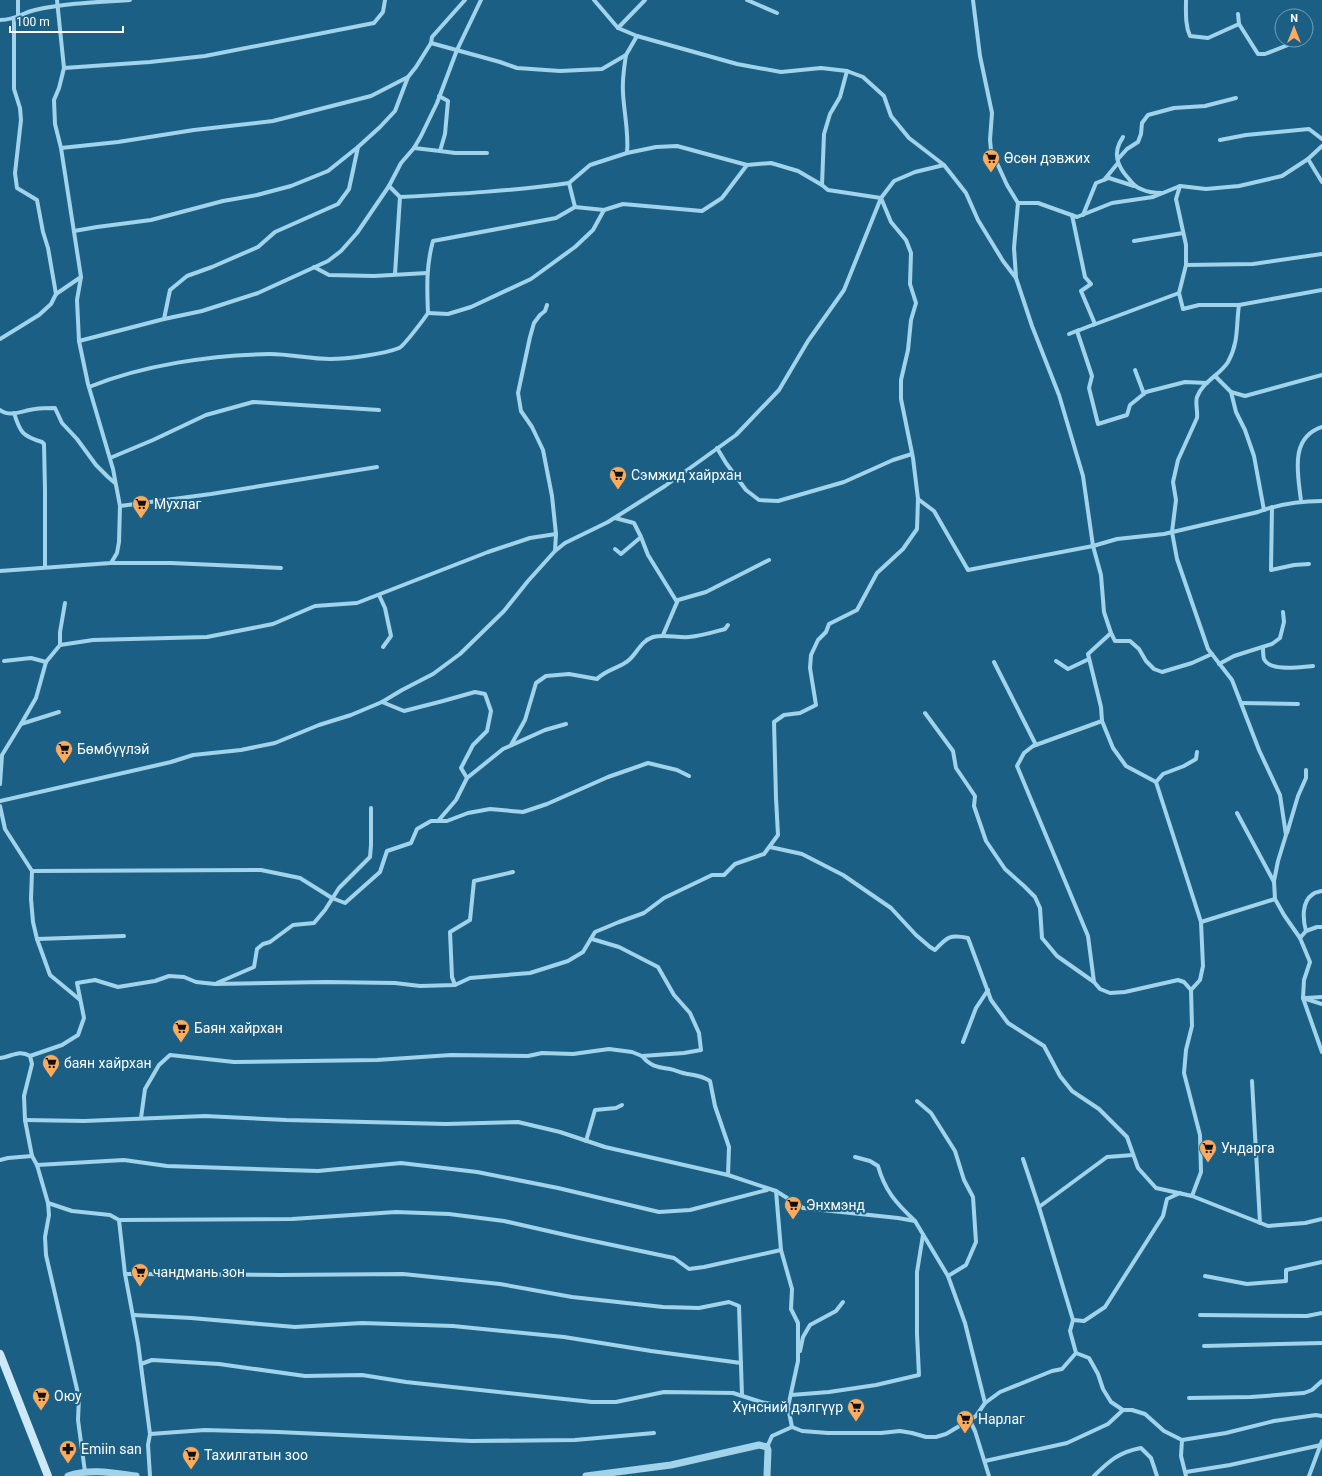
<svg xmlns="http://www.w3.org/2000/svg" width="1322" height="1476" font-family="Roboto,sans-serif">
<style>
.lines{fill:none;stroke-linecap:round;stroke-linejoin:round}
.minor{stroke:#a1d3eb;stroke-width:4}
.tertiary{stroke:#a1d3eb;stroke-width:7}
.secondary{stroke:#cde9f8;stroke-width:8}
.labels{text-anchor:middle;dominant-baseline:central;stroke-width:4;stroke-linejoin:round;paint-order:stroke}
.poi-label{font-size:14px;fill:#fff;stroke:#1b6084;text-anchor:start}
</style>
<rect width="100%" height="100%" fill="#1b6084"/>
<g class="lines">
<!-- minor -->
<g class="minor">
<path d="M18 0V17"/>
<path d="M594 0 618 28 637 36 737 64 781 72 821 68 847 71 863 77 884 96 891 116 909 138 944 165"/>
<path d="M747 0 777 13"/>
<path d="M973 0 980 56 992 113 990 140 991 150 1007 185 1018 203 1014 248 1016 277"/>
<path d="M1186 0C1186 12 1185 25 1190 36L1208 38 1239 24"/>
<path d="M1238 14 1239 24 1258 54H1265L1298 41"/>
<path d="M14 18V89L20 108 21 120 15 173 17 188 37 200 43 232 48 248 56 294"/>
<path d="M0 20C17 20 21 13 35 10 66 3 99 2 130 0"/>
<path d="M618 28 645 0"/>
<path d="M431 43 500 62 517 68 560 71 602 69 626 55 637 36"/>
<path d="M626 55C624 68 622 80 623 93 624 113 629 133 627 153"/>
<path d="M64 68 150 62 205 56 374 23 383 12 385 0"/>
<path d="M847 71 840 97 830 114 824 134 822 185 828 190 881 198 891 222 906 240 911 253 910 284 916 303 911 320 908 350 901 380V399L913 458 918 499 934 511 968 570 1093 546 1117 539 1164 534 1258 512C1279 504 1299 501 1322 501"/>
<path d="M439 96 448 101 445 134 440 151 455 153H487"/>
<path d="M1123 137C1112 153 1117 166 1129 179 1133 184 1135 187 1141 189 1147 192 1155 193 1162 193"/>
<path d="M1220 140 1246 135 1309 129 1322 139"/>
<path d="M61 148 118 142 194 130 273 121 371 96 408 77"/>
<path d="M414 148 440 151"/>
<path d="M1118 159 1127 149 1138 142 1141 134 1142 123 1148 115 1174 108 1205 106 1236 98"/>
<path d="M1308 159 1322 182"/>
<path d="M1104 180 1118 163"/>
<path d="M569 183 590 165 627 153 656 147 677 146 747 165"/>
<path d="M1180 186 1176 199 1186 245V265L1179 293 1183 309 1199 305H1239C1236 326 1239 342 1228 362 1220 375 1202 382 1197 397 1195 403 1198 412 1197 418L1178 460 1173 482 1176 500 1172 532 1177 559 1208 649 1232 680 1259 750 1280 795 1286 835 1278 861 1274 881 1275 899 1284 915 1300 938 1310 962 1304 980 1303 998 1322 1052"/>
<path d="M1018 203H1038L1077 217 1112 203 1153 197 1180 186 1206 189 1239 186 1282 176 1308 159 1322 146"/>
<path d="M575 207 604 210 623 204 702 211 722 198 747 165 771 163 798 171 822 185"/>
<path d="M1072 215 1085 277 1091 284 1081 291 1095 324 1077 331 1092 376 1089 388 1098 424 1127 415 1130 405 1146 392 1185 382 1207 383"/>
<path d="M1083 215 1096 183 1109 178 1134 186"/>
<path d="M74 231 97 227 151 220 223 201 257 195 291 186 328 171 358 147"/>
<path d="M1134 241 1183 233"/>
<path d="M1186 265 1253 264 1322 254"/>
<path d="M314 267 329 275 374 276 427 273"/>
<path d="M395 274 400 197"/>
<path d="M547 305 545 311 540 315 534 323 530 337 518 393 521 411 532 427 543 450 552 496 556 534 555 551"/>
<path d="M1239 305 1322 290"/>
<path d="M428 313 448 314 471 307 531 279 575 247 593 230 604 210"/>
<path d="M164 319 202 311 258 293 328 261 341 251 357 233 389 186 401 163 414 148 421 136 437 103 457 50 481 0"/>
<path d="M1093 325 1179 293"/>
<path d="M1069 334 1079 330"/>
<path d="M0 339 39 315 51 304 56 294 81 277"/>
<path d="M79 341 164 319 170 290 187 276 212 267 258 247 275 232 338 204 349 189 358 147 380 127 395 111 408 77 416 67 431 43 432 37 465 0"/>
<path d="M1135 370 1144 394"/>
<path d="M1215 376 1231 392 1245 396 1322 375"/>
<path d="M89 387C143 365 211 355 270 354 290 354 310 359 330 359 347 359 385 354 399 348 403 347 424 319 428 313 427 288 426 266 433 241L556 218 575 207 569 183C513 191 457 194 400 197L389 186"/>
<path d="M1231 392 1236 412 1245 430 1254 456 1264 510"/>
<path d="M0 410C10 418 24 410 35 409 42 408 48 408 55 408L62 423 77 439 96 465 108 477 115 483"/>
<path d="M14 413C20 432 22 436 42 442L44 444 45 490V567"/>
<path d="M717 448 726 463 746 490 759 500 778 501 844 482 893 460 912 454"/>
<path d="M110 458 153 440 206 415 253 402 379 410"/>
<path d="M1301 501C1298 474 1289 438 1322 427"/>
<path d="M120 506 211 494 377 467"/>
<path d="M1272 507 1271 570 1294 565 1309 564"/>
<path d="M615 518 634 523 641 537 621 554 615 549"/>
<path d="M641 537 648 555 677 602"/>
<path d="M111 563H171L281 568"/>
<path d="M0 571 111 563 117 553 119 542 120 506 113 469 88 384 79 341 77 300 81 277 61 148 55 124 54 100 59 88 64 68 57 0"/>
<path d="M379 595 385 608 391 636 383 647"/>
<path d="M1111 633 1115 641H1130L1139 649 1146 661 1154 669 1162 672 1192 663 1212 654"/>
<path d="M663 635 678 600 706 592 769 560"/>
<path d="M60 645 93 640 207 637 273 624 315 606 357 603 488 552 530 538 556 534"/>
<path d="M1263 647C1263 650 1263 656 1264 659 1270 672 1301 667 1313 666"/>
<path d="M4 661 31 658 46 662"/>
<path d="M1056 661 1068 669 1089 659"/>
<path d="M994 662 1036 745"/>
<path d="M1219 664 1234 656 1272 644 1280 638 1284 622 1283 612"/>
<path d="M1241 703 1298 704"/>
<path d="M925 713 953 751 956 768 975 796 974 806 986 841 1005 869 1024 886 1035 897 1040 908 1042 938 1057 956 1094 982"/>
<path d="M1102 721 1113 748 1126 766 1156 782 1201 922 1203 966 1200 980 1191 990"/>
<path d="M21 724 36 698 46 662 60 645V632L65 603"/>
<path d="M511 745 525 720 536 683 546 676 569 674 597 679C607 669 620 668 629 660 637 653 641 641 653 637 665 634 677 638 689 637 702 636 714 632 725 629L728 625"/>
<path d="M467 778 503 749 545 730 566 724"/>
<path d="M1156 782 1163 774 1184 766 1196 759 1197 752"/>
<path d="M0 784 2 755 21 724 59 712"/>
<path d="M0 801 171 762 193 755 241 750 275 743 319 725 351 715 382 702 402 690 433 674 460 654 504 611 528 581 555 551 565 543 608 522 665 486 736 435 779 390 808 341 844 290 881 198 894 181 915 172 944 165 966 193 978 220 1003 261 1016 278 1032 326 1059 395 1083 476 1093 546 1101 575 1104 612 1111 633 1088 654 1101 707 1102 721 1033 746 1024 753 1017 766 1088 936 1094 982 1100 989 1110 993 1125 992 1178 980 1184 982 1191 990 1192 1026 1186 1050 1184 1073 1200 1135 1201 1172 1192 1196"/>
<path d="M0 806 5 829 32 871 31 899 33 922 37 939 50 975 79 999"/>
<path d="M1237 813 1274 882"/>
<path d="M438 821H447L468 813 490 809 523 812 547 804 608 777 648 763 677 770 689 776"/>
<path d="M1287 833 1298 796 1306 778V770"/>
<path d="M770 847 802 854 843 875 891 908 916 935 930 947 935 950C947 937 950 934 968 938L991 1000 1008 1023 1044 1046 1060 1076 1072 1091 1099 1109 1127 1137 1138 1168 1156 1188 1192 1196 1268 1226 1305 1223 1322 1219"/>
<path d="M32 871 261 870 300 878 332 898 345 903 380 872 387 851 411 843 417 829 431 821H438L456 800 467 778 461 768 473 745 487 731 491 711 485 694 475 692 443 701 404 711 382 702"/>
<path d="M1201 922 1275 899"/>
<path d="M1306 931 1317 927H1322"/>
<path d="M1300 938 1306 931C1303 920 1301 902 1313 894 1315 892 1319 892 1322 891"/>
<path d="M37 939 124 936"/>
<path d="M592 939 619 947 658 967 674 995 690 1013 699 1033 701 1050 684 1053 642 1056C651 1067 658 1067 670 1069 675 1070 679 1072 683 1073 695 1076 698 1074 710 1081L715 1106 729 1147 728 1175"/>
<path d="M217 983 254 967 257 949 263 944 270 942 293 925 314 923 325 910 339 888 370 857 371 845V808"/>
<path d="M455 985 452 977 450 932 470 920 474 881 513 872"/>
<path d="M1303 998 1322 1004"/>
<path d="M1306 998 1322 997"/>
<path d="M963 1042 976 1008 988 990"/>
<path d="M30 1056 62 1045 78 1035 84 1018 77 983 95 980 118 987 155 981 169 976 184 977 196 982 215 984 326 982 395 983 420 986 455 985 470 978 530 973 568 961 583 952 595 932 619 922 644 913 664 898 712 875H724L735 864 764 854 778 835 776 798 774 722 784 715 800 713 816 705 810 668 811 655 818 640 826 632 829 624 857 610 877 573 903 549 917 529 918 499"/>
<path d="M0 1058C11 1057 19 1049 30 1056L32 1064 24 1096 25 1120 32 1156 37 1165 48 1203 72 1211 110 1215 119 1220 125 1274 138 1343 150 1434 148 1445 150 1476"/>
<path d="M1252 1081 1260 1223"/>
<path d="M917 1101 931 1113 955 1151 964 1180 973 1197 976 1242 966 1265 948 1276"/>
<path d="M141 1118 145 1089 159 1065 170 1055 234 1062 377 1060 451 1055 528 1056 542 1053 573 1054 609 1049 632 1052 642 1056"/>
<path d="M25 1120 84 1121 205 1116 286 1120 446 1124 518 1122 560 1132 605 1147 728 1175 776 1191 803 1208 898 1218 915 1221 948 1276 965 1323 985 1403"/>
<path d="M586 1141 595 1110 616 1108 622 1105"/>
<path d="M855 1157 870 1161 878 1166C885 1191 896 1203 915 1221"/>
<path d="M0 1160 8 1158 32 1156"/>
<path d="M37 1165 124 1160 167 1166 318 1171 401 1163 477 1172 558 1188 659 1212 690 1210 767 1190"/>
<path d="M776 1191 781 1250 792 1289 791 1309 798 1323V1361L788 1407"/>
<path d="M48 1203 49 1215 45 1237 46 1255 79 1398 78 1420 85 1472"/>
<path d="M1039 1207 1107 1157 1133 1155"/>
<path d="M119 1220 292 1219 396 1212 449 1214 504 1221 579 1238 674 1258 689 1269 704 1267 781 1250"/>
<path d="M125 1274 280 1275 403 1274 500 1284 572 1297 663 1307 699 1308 729 1302 739 1306 742 1395"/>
<path d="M1205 1276 1247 1284 1286 1281V1270L1322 1262"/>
<path d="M133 1315 191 1318 295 1327 362 1323 453 1326 564 1337 651 1351 741 1363"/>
<path d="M1200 1315 1307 1316 1322 1313"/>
<path d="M1073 1320 1084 1321 1105 1307 1163 1216 1167 1199 1180 1193"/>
<path d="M1204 1346 1322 1343"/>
<path d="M800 1351 803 1337 810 1325 836 1311 843 1302"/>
<path d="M1076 1353 1089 1358 1098 1374 1103 1389 1111 1402 1123 1410H1132L1145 1414 1164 1431 1182 1440 1181 1456 1186 1476"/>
<path d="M141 1364 152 1360 219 1364 305 1376 362 1375 406 1382 592 1402H616L664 1392 733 1393 761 1402 788 1407 792 1427 802 1431 828 1433H881L900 1431 912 1433 926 1437H936L946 1434 976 1416 985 1403 1000 1392 1052 1371 1062 1369 1076 1353 1070 1331 1073 1320 1039 1207 1023 1159"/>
<path d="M791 1395 829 1392 876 1385 919 1375 917 1334V1272L923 1235"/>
<path d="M1189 1398 1251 1397 1304 1393 1312 1390 1322 1381"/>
<path d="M969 1419 975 1431 989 1476"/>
<path d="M150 1434 205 1430 278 1432 471 1441 575 1440 654 1433"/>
<path d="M1182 1440 1226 1433 1274 1421 1316 1415 1322 1416"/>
<path d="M767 1447 772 1436 792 1427"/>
<path d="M985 1461 1067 1443 1108 1424 1123 1410"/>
<path d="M1186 1472 1230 1465 1321 1445"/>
<path d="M1094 1476C1109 1461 1119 1452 1141 1448L1151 1458 1157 1476"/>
<path d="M1309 1476 1322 1441"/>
</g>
<!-- tertiary -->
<g class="tertiary">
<path d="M68 1476C90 1468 114 1473 136 1476"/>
<path d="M586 1476 671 1465 759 1445 767 1447 768 1450 767 1476"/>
</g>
<!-- secondary -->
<path class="secondary" d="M0 1354 48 1476"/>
</g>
<!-- icons -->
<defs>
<symbol id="supermarket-pin" viewBox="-11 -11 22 30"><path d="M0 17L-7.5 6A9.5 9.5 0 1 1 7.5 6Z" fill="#fcab5d" stroke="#1b6084"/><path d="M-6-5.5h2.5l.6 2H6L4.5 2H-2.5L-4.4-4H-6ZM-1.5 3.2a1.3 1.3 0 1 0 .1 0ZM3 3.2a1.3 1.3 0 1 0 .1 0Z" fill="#111"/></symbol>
<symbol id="pharmacy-pin" viewBox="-11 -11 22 30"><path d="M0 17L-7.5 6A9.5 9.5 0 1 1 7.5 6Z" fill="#fcab5d" stroke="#1b6084"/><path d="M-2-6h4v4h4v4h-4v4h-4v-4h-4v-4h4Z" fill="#111"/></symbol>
</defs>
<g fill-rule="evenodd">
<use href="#supermarket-pin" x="981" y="148" width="20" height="27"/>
<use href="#supermarket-pin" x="608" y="465" width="20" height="27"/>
<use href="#supermarket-pin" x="131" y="494" width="20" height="27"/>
<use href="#supermarket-pin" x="54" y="739" width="20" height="27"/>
<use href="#supermarket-pin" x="171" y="1018" width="20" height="27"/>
<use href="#supermarket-pin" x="41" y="1053" width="20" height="27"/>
<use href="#supermarket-pin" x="1198" y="1138" width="20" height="27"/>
<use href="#supermarket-pin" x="783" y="1195" width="20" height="27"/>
<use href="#supermarket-pin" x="130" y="1262" width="20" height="27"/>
<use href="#supermarket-pin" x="31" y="1386" width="20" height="27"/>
<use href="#supermarket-pin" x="846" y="1397" width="20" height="27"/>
<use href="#supermarket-pin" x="955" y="1409" width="20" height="27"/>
<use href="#pharmacy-pin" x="58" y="1439" width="20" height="27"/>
<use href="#supermarket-pin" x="181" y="1445" width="20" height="27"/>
</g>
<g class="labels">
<!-- poi labels -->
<g class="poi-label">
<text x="1004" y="158">Өсөн дэвжих</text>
<text x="631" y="475">Сэмжид хайрхан</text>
<text x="154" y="504">Мухлаг</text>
<text x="77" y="749">Бөмбүүлэй</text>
<text x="194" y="1028">Баян хайрхан</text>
<text x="64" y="1063">баян хайрхан</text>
<text x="1221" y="1148">Ундарга</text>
<text x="806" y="1205">Энхмэнд</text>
<text x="153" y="1272">чандмань зон</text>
<text x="54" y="1396">Оюу</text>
<text x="843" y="1407" text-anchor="end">Хүнсний дэлгүүр</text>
<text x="978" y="1419">Нарлаг</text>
<text x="81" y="1449">Emiin san</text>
<text x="204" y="1455">Тахилгатын зоо</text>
</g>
</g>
<!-- north arrow -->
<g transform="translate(1294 28)"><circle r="19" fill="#1b6084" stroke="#76a0b5"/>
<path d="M0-3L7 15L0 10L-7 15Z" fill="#fcab5d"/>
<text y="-6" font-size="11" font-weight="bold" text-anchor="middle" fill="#ffffff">N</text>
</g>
<!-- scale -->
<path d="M10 26v6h113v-6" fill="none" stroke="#ffffff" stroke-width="2"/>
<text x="16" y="26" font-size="12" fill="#ffffff" stroke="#1b6084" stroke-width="3" paint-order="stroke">100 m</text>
</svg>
